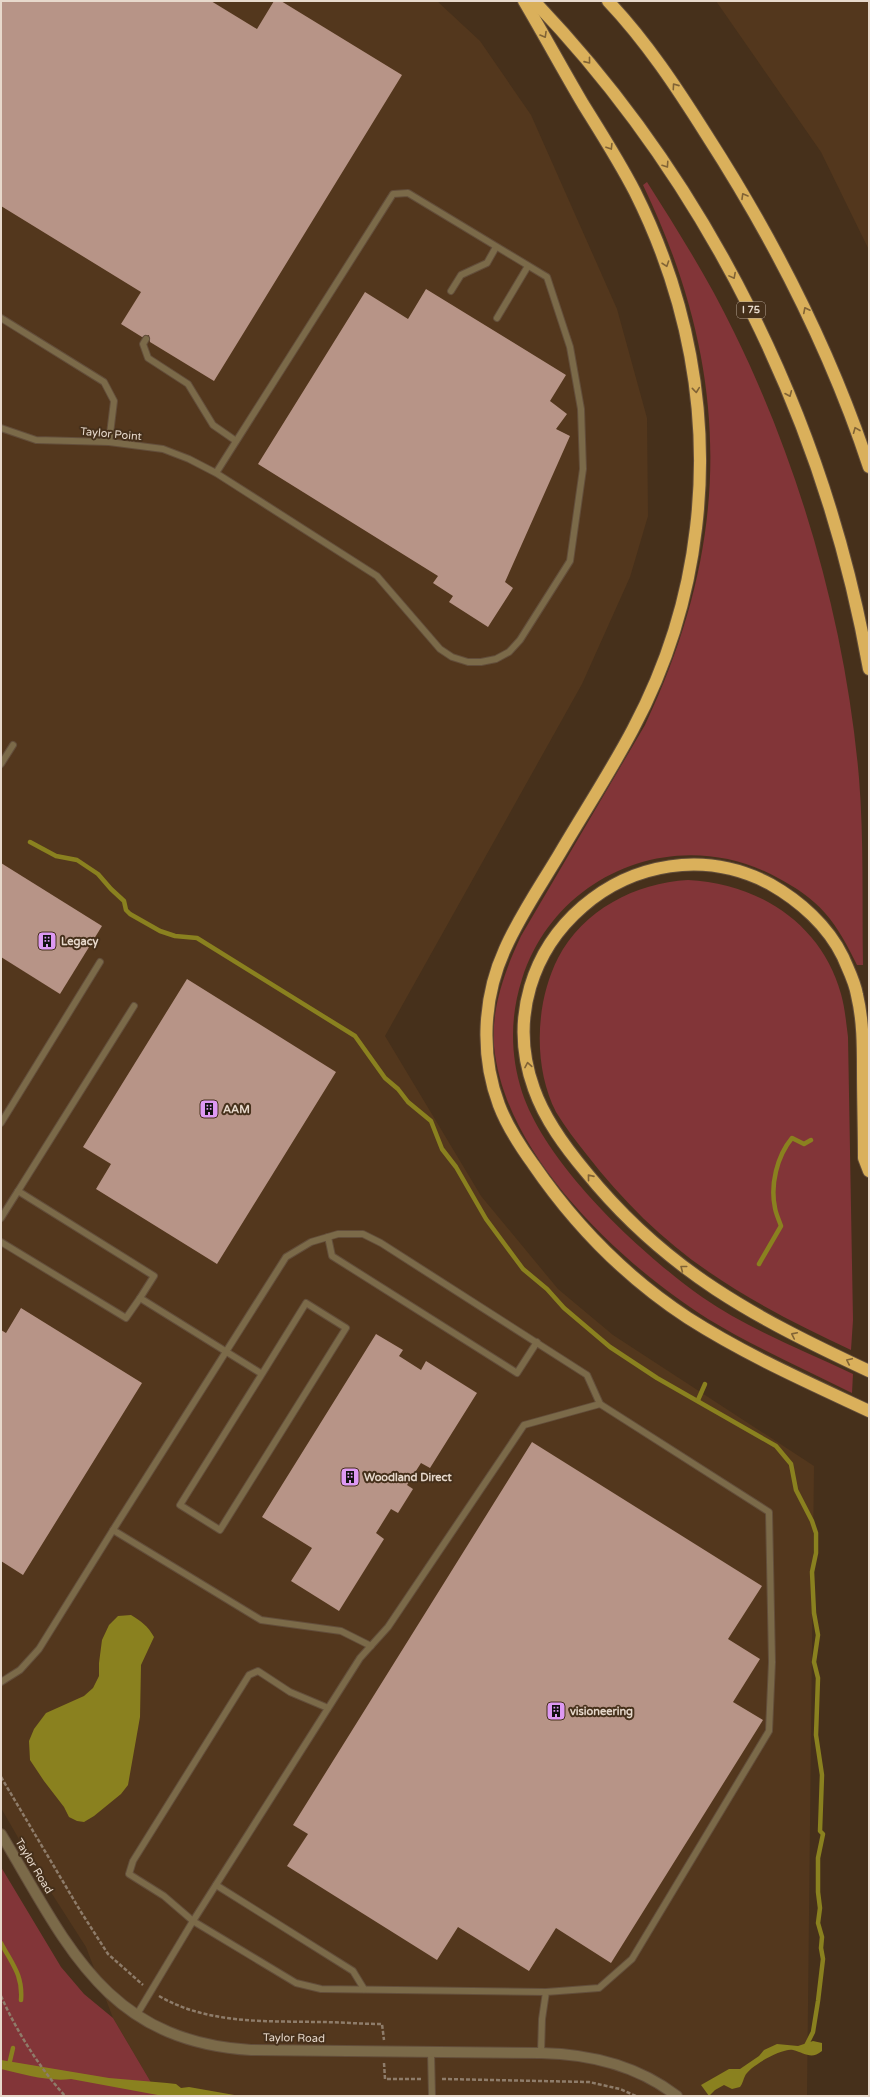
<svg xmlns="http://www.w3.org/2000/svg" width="870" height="2097" font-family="'Varela Round',sans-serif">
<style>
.built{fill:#53371d}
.green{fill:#823538}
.water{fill:#8a811f}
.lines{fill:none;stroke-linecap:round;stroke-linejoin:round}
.stream{stroke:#8a811f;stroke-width:4.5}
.building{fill:#b79487}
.service-casing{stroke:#634e3b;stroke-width:8}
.minor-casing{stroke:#634e3b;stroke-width:12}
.motorway-casing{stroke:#634e3b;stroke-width:14}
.path{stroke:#8e7c6a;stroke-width:2.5;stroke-dasharray:4 2;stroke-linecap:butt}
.service{stroke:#7b6a49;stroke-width:6}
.minor{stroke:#7b6a49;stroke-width:10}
.motorway{stroke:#dab05b;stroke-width:12}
.oneway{stroke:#816335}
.labels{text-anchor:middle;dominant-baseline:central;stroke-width:4;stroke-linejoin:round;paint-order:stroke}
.shield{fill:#46301b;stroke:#b7a697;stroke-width:1}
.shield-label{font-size:10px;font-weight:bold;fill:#e7d9cc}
.street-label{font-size:11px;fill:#e7d9cc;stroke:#46301b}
.poi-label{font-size:11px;font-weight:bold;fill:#e7d9cc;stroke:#46301b;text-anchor:start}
</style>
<rect width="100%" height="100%" fill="#46301b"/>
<!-- built -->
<g class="built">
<path d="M1 1H437L480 41 531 115 617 309 647 418 648 516 630 577 582 684 385 1036 481 1196 558 1289 613 1335 814 1466 807 2096H159L113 2018 86 1947 38 1872 1 1808Z"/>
<path d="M716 1H869V250L821 152Z"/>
</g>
<!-- green -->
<g class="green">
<path d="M647 182C678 231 709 280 734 332 801 468 846 627 859 778 864 840 862 903 863 965H857C848 947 839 929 825 913 812 898 795 887 778 878 679 823 556 872 522 979 510 1016 510 1055 522 1092 546 1165 640 1253 702 1297 748 1329 803 1350 853 1374L852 1393C804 1369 754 1347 708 1319 621 1264 504 1155 494 1046 491 1008 505 970 521 936L645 725C733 539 732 370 643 185Z"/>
<path d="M688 880C758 883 822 924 841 994 845 1008 846 1022 848 1037L853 1320 851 1350C802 1327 754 1303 709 1272 662 1240 622 1200 587 1155 576 1141 565 1127 556 1112 533 1067 535 1003 558 958 583 910 635 883 688 880Z"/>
<path d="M1 1867 61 1967 84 1994 113 2018 159 2096H1Z"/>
</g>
<!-- water -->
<g class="water">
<path d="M131 1615C141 1621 148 1626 154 1637L141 1665 140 1717 128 1785 121 1794 94 1816 84 1822 77 1821 69 1817 64 1807 44 1781 30 1760 29 1741 34 1729 46 1713 84 1696 93 1688 99 1676V1663L102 1640 109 1625 118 1616Z"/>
<path d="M813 2041 822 2043V2051C811 2060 805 2053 793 2050 784 2047 749 2066 745 2076 743 2080 743 2083 740 2087L732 2089 724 2085 715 2090 709 2096 701 2085 729 2069H740L759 2056 764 2050 777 2044 798 2046Z"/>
<path d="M1 2060 109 2078 167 2083 176 2084 181 2088 189 2087 240 2096H163L71 2079C49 2082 23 2074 1 2069Z"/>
</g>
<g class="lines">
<!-- stream -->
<g class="stream">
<path d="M30 842 56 856 77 860 98 874 111 889 124 901 126 910 130 914 160 931 175 936 197 938 355 1036 385 1078 398 1089 408 1102 431 1121 442 1149 456 1167 486 1219 523 1269 547 1289 564 1308 610 1347 657 1378 776 1446 791 1464 796 1490 812 1521 816 1533V1553L812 1572 814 1613 818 1635 814 1662 818 1678 816 1735 822 1775 820 1831 823 1834 818 1858V1892L820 1908 818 1923 822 1937 821 1948 823 1959 818 2001 813 2032 805 2048"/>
<path d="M759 1264 781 1226C779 1220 776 1214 775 1208 770 1185 777 1156 792 1138L804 1144 811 1140"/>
<path d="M698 1400 705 1384"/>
<path d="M1 1943C12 1964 23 1975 21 2000"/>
<path d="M9 2065 13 2048"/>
</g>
</g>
<!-- building -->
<g class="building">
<path d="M1 1H211L257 29 274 1H281L402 75 214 381 150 342 149 335 142 337 121 324 141 292 1 206Z"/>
<path d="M426 289 566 375 550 401 567 414 556 429 570 436 505 582 513 588 488 627 449 602 453 596 433 583 438 576 258 464 365 292 408 319Z"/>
<path d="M1 863 102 926 60 994 1 957Z"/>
<path d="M187 979 336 1072 217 1264 96 1189 111 1164 83 1147Z"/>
<path d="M21 1308 142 1383 23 1575 1 1561V1330L6 1333Z"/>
<path d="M376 1334 403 1350 399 1356 421 1370 426 1361 477 1393 430 1468 421 1463 407 1485 413 1489 398 1513 391 1509 376 1533 384 1539 339 1611 291 1581 312 1548 262 1517Z"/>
<path d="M532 1442 762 1586 728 1639 760 1659 733 1702 763 1720 611 1963 556 1928 529 1971 458 1927 437 1960 287 1866 308 1834 293 1825Z"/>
</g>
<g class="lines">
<defs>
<g id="service">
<path d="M451 291 461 275 487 263 496 247"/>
<path d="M1 318 104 382 114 401 109 442"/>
<path d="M497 318 528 266"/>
<path d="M146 339 143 344 148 358 188 384 213 425 236 441"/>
<path d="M1 428 36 440 109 442 163 449 189 459 216 473 377 576 440 649 452 657 468 662H481L496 659 509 652 520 640 570 561 583 469 581 409 570 347 547 277 408 193 393 194 216 473"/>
<path d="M1 764 13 745"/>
<path d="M134 1006 18 1191 154 1276 140 1298 262 1374 306 1303 346 1328 220 1530 180 1505 262 1374"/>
<path d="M1 1123 100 962"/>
<path d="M1 1218 18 1191"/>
<path d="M328 1237 332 1256 517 1373 537 1342"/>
<path d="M1 1242 126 1318 140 1298"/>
<path d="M371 1646 341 1631 261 1620 113 1530 286 1257 311 1242 338 1234H363L381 1243 587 1375 600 1404"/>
<path d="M1 1682 20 1670 39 1649 113 1530"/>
<path d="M328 1708 290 1692 258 1671 249 1675 133 1861 129 1874 164 1896 193 1921 296 1983 321 1989 546 1992"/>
<path d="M216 1885 353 1971 364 1989"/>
<path d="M136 2016 193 1921 360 1658 388 1627 524 1425 600 1404 769 1512 772 1662 769 1731 632 1959 599 1988 546 1992 542 2019 541 2053"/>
<path d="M431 2052 432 2096"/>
</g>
<path id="minor" d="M1 1834C67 1944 105 2041 251 2050L541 2053C590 2054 638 2066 677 2096"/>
<g id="motorway">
<path d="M524 1C544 35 563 70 583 104 601 133 619 161 635 192 687 296 710 412 696 528 688 598 666 667 633 729 611 771 584 812 560 853 541 885 520 915 505 949 483 997 480 1055 499 1105 507 1126 520 1146 533 1164 574 1224 627 1278 688 1318 746 1355 807 1382 869 1411"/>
<path d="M534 1C709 184 825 420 869 669"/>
<path d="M608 1C646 41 677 88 706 134 773 238 830 349 869 467"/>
<path d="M869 1171 864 1158C864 1129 863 1100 863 1071 863 1045 863 1020 857 995 855 982 848 969 843 957 828 926 800 901 770 884 637 814 482 946 534 1089 545 1120 565 1147 586 1172 667 1272 756 1318 869 1371"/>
</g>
</defs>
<!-- service casing -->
<use href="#service" class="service-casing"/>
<!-- minor casing -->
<use href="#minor" class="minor-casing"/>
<!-- motorway casing -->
<use href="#motorway" class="motorway-casing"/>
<!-- path -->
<g class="path">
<path d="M1 1777 81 1912 108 1954 143 1985"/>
<path d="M1 1996C17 2032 39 2067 65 2096"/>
<path d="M159 1996C207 2024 264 2021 318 2022 339 2022 361 2024 382 2024L384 2040"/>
<path d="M384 2063 385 2079H421"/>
<path d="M442 2079 589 2082 620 2089 636 2096"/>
</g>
<!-- service -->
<use href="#service" class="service"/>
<!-- minor -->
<use href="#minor" class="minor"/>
<!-- motorway -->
<use href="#motorway" class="motorway"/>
</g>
<!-- one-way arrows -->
<defs><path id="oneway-chevron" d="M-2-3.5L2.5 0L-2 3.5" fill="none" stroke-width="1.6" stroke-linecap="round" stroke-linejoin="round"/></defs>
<g class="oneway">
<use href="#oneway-chevron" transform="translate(544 35) rotate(60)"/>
<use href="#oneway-chevron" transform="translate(588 61) rotate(51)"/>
<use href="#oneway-chevron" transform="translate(675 86) rotate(-125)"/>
<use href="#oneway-chevron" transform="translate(610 147) rotate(58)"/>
<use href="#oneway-chevron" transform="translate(666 165) rotate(56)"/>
<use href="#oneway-chevron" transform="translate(744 196) rotate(-120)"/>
<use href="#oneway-chevron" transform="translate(666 264) rotate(71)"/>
<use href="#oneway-chevron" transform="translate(733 276) rotate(62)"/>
<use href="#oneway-chevron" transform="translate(806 310) rotate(-117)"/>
<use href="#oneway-chevron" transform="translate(696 390) rotate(84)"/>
<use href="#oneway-chevron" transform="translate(789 394) rotate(67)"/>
<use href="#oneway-chevron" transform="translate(856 430) rotate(-112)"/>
<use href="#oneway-chevron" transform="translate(528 1065) rotate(-100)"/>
<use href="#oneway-chevron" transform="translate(590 1177) rotate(-129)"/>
<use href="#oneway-chevron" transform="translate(683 1268) rotate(-142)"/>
<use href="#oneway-chevron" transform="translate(794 1335) rotate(-154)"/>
<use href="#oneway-chevron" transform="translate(849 1361) rotate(-155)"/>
</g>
<!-- icons -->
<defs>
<symbol id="building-square" viewBox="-11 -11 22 22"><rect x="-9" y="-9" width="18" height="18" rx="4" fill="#dd99f3" stroke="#46301b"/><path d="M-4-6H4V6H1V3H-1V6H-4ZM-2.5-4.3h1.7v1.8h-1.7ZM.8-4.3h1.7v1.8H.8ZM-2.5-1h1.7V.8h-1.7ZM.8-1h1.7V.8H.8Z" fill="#111"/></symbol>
</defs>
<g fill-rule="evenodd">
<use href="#building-square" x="36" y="930" width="22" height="22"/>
<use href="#building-square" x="198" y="1098" width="22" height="22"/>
<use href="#building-square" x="339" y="1466" width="22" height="22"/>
<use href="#building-square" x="545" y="1700" width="22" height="22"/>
</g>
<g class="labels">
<!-- shield labels -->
<rect class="shield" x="737" y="302" width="28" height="16" rx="3"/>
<g class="shield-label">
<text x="751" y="310">I 75</text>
</g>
<!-- street labels -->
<g class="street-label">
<text transform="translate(111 434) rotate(5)">Taylor Point</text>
<text transform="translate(34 1866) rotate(59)">Taylor Road</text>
<text transform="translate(294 2038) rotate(1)">Taylor Road</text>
</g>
<!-- poi labels -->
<g class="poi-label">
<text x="61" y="941">Legacy</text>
<text x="223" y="1109">AAM</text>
<text x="364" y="1477">Woodland Direct</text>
<text x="570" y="1711">visioneering</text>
</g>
</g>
<!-- border -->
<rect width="870" height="2097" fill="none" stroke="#e7d9cc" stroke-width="4"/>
</svg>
